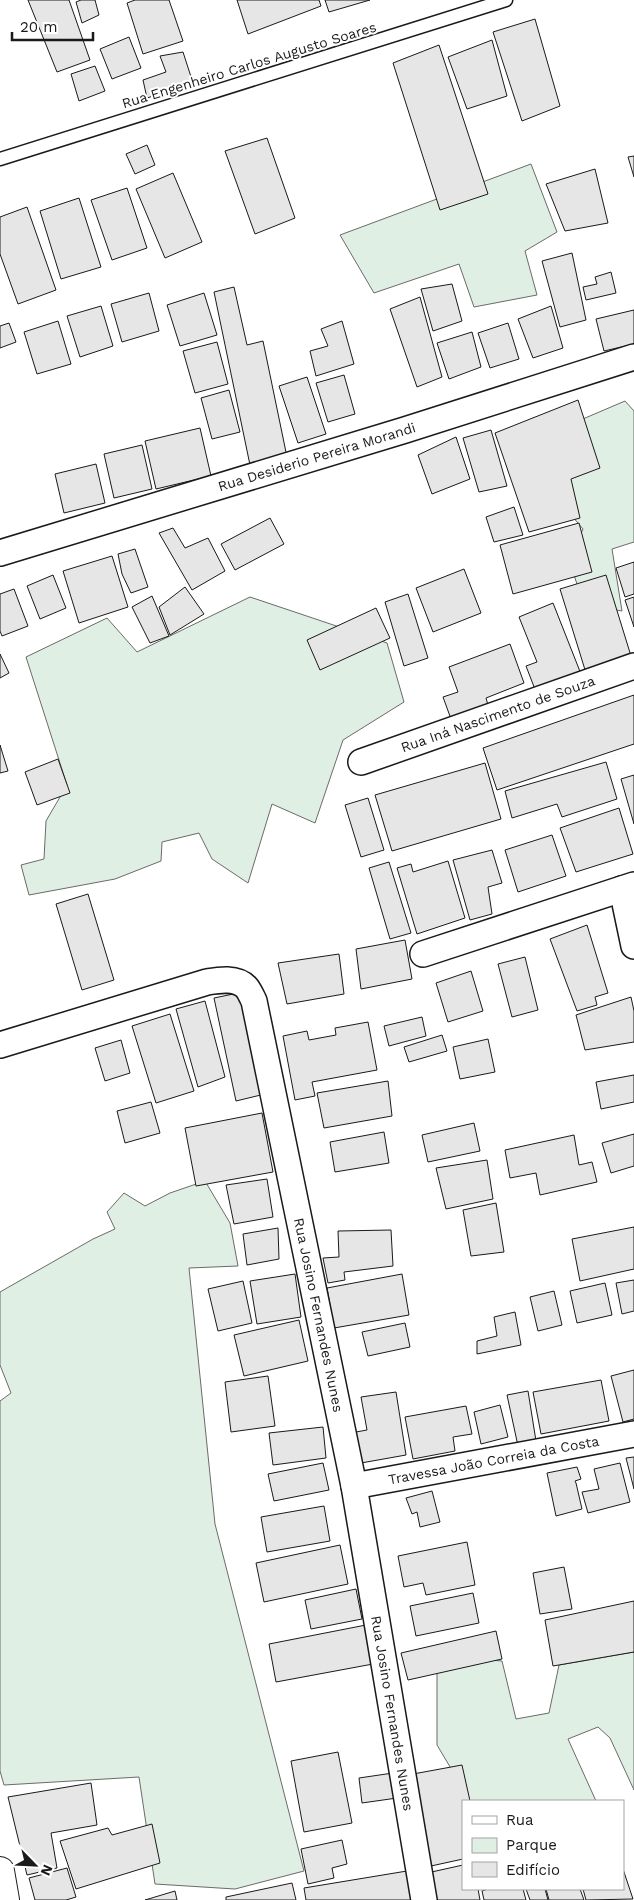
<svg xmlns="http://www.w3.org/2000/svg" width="634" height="1900" font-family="'Work Sans',sans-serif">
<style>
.green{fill:#e0efe3;stroke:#6a6a6a}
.building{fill:#e6e6e6;stroke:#1a1a1a}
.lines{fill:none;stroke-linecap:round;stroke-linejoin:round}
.lane-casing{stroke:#1a1a1a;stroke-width:15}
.street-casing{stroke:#1a1a1a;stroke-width:28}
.secondary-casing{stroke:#1a1a1a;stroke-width:30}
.lane{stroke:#fff;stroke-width:12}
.street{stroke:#fff;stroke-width:25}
.secondary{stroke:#fff;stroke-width:28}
.labels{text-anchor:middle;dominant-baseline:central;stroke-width:4;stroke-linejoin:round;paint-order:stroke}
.street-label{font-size:14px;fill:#1a1a1a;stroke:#fff}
</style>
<rect width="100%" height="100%" fill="#fff"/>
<!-- green -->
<g class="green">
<path d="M531 164 557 232 525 251 537 295 474 307 459 264 374 293 340 235Z"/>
<path d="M625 401 634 411V542L612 549 622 611 584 605 569 560 583 529 560 502 550 433Z"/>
<path d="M250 597 387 643 404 702 343 740 315 823 272 804 248 883 212 859 199 833 162 842 161 861 115 879 29 895 21 865 44 859 46 821 67 785 26 657 107 618 137 652Z"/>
<path d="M205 1181 230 1223 238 1266 189 1268 215 1524 304 1871 235 1889 155 1884 139 1777 4 1785 0 1771V1401L11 1393 0 1365V1292L93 1239 115 1229 107 1212 124 1193 145 1206 170 1193Z"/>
<path d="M634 1652V1790L610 1738 598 1727 568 1739 596 1801H467L465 1792 437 1745V1656L502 1661 516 1719 549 1713 559 1665Z"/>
</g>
<!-- building -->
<g class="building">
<path d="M28 0H69L90 60 57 72Z"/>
<path d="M81 0H95L99 15 82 23 76 2Z"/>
<path d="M135 0H169L183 41 143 54 127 3Z"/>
<path d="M237 0H319L321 6 248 34Z"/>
<path d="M325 0H370L329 12Z"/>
<path d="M535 19 560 106 522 121 493 32Z"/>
<path d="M129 37 141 68 112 79 100 49Z"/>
<path d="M492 40 507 96 467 109 448 57Z"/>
<path d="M439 45 488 194 440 210 393 63Z"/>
<path d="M183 52 193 83 147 98 143 80 166 72 160 56Z"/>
<path d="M95 66 105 91 79 101 71 74Z"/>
<path d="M267 138 295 218 255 234 225 151Z"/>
<path d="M147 145 155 165 135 174 126 154Z"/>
<path d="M634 156V177L628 157Z"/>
<path d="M595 169 608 223 565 231 546 184Z"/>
<path d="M173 173 202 242 165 258 136 189Z"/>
<path d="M127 188 147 248 112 260 91 200Z"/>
<path d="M79 198 101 267 61 279 40 211Z"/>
<path d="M27 207 56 290 18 304 0 254V217Z"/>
<path d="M572 253 586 320 560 327 542 261Z"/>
<path d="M611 272 616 293 586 300 583 287 597 284 595 277Z"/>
<path d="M452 284 462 321 433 331 421 289Z"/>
<path d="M234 287 247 345 263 341 287 457 250 465 214 292Z"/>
<path d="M149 293 159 331 122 342 111 304Z"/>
<path d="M204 293 217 335 180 346 167 305Z"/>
<path d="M420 297 442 377 417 387 390 309Z"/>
<path d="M101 306 113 346 80 357 67 316Z"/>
<path d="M551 306 563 348 533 358 518 319Z"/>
<path d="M634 310V344L604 351 596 319Z"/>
<path d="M58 321 71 364 37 374 24 332Z"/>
<path d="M342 321 354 364 316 376 310 351 328 346 321 329Z"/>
<path d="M9 323 16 342 0 348V326Z"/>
<path d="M508 323 519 359 490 368 478 333Z"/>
<path d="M472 332 481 367 449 379 437 343Z"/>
<path d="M217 342 228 384 195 393 183 351Z"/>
<path d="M344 375 355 414 328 422 316 383Z"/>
<path d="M307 377 326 434 298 443 279 386Z"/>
<path d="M229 390 240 432 212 439 201 398Z"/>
<path d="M578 400 600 468 571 479 580 518 529 532 495 433Z"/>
<path d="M200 428 211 476 156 489 145 441Z"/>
<path d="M491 430 507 486 479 492 463 438Z"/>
<path d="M456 437 470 479 432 494 418 455Z"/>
<path d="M142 445 152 489 114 498 104 454Z"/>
<path d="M96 464 105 503 64 513 55 474Z"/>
<path d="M514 507 523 535 494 542 486 517Z"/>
<path d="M270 518 284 544 235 570 221 544Z"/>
<path d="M579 523 592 572 513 594 500 545Z"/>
<path d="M173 528 185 548 208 538 225 571 192 590 159 533Z"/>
<path d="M135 549 148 587 131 593 122 574 118 554Z"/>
<path d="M112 556 128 607 79 623 63 571Z"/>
<path d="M634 562V594L625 597 616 568Z"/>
<path d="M464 569 481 613 433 632 416 588Z"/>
<path d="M53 575 66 608 40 619 27 586Z"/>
<path d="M606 575 631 656 586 673 560 589Z"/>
<path d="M185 587 204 614 170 635 159 607Z"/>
<path d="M14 589 28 626 2 636 0 631V594Z"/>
<path d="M408 594 428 658 404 666 385 602Z"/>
<path d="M152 596 169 636 150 643 132 607Z"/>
<path d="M634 597V627L625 600Z"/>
<path d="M553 603 581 674 536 692 526 666 537 662 519 617Z"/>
<path d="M376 608 390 638 320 670 307 640Z"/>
<path d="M510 644 524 683 486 698 488 705 451 719 443 697 458 692 449 667Z"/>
<path d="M0 654 9 673 0 678Z"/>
<path d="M634 695V744L497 790 483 748Z"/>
<path d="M0 745 8 771 0 773Z"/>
<path d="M58 759 70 793 37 805 25 772Z"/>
<path d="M606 762 617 799 562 817 557 804 512 818 505 791Z"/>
<path d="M485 763 501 819 392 851 375 795Z"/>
<path d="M634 775V824L621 779Z"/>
<path d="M368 798 384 850 361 857 345 805Z"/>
<path d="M619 808 633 854 576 872 560 828Z"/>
<path d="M552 835 566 876 518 892 505 850Z"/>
<path d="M492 850 502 883 488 887 492 914 470 920 453 860Z"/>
<path d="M448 861 465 918 417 934 397 868 411 864 413 872Z"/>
<path d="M389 862 411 933 390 939 369 868Z"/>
<path d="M88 894 114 980 82 990 56 904Z"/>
<path d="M587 925 608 993 595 997 597 1005 577 1011 550 939Z"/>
<path d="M405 940 412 979 361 989 356 949Z"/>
<path d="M339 954 344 994 287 1004 278 963Z"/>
<path d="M525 957 538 1010 512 1017 498 964Z"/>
<path d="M471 971 483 1011 448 1022 436 983Z"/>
<path d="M243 992 265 1094 236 1101 214 998Z"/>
<path d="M631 997 634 1011V1042L585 1050 576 1015Z"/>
<path d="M205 1001 225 1077 198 1087 176 1009Z"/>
<path d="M170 1014 194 1091 156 1103 132 1026Z"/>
<path d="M422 1017 426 1036 389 1046 384 1026Z"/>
<path d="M368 1022 377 1070 312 1082 315 1096 295 1100 283 1036 307 1031 309 1040 336 1035 335 1028Z"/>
<path d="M442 1035 447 1051 409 1062 404 1047Z"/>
<path d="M488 1039 495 1072 460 1079 453 1047Z"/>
<path d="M121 1040 130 1073 105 1081 95 1048Z"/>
<path d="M634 1075V1102L601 1109 596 1082Z"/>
<path d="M388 1081 392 1116 324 1128 317 1093Z"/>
<path d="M151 1102 160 1133 125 1143 117 1111Z"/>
<path d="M262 1113 273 1172 196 1186 185 1128Z"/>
<path d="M474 1123 480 1151 428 1162 422 1135Z"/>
<path d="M384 1132 389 1163 335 1172 330 1142Z"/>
<path d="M634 1134V1166L611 1173 602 1143Z"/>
<path d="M574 1135 579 1165 592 1162 597 1182 540 1195 536 1173 510 1178 505 1150Z"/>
<path d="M487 1160 493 1199 446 1209 436 1168Z"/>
<path d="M267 1179 273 1217 234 1224 226 1185Z"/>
<path d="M496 1203 504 1252 471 1256 463 1210Z"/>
<path d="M634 1227V1269L580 1281 572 1239Z"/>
<path d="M278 1228 279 1259 247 1265 243 1234Z"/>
<path d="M391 1230 393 1266 344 1272 345 1280 328 1283 323 1258 339 1257 338 1231Z"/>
<path d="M295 1274 301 1317 257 1324 250 1281Z"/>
<path d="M402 1274 409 1315 334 1328 327 1288Z"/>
<path d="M634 1280V1311L622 1314 616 1283Z"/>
<path d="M243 1281 252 1323 218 1331 208 1289Z"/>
<path d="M605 1283 612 1315 577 1323 570 1291Z"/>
<path d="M554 1291 562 1325 538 1331 530 1297Z"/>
<path d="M515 1312 521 1345 477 1354V1341L497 1336 494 1317Z"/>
<path d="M299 1320 308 1361 244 1376 234 1335Z"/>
<path d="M405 1323 410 1347 368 1356 362 1332Z"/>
<path d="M634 1370V1419L623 1422 611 1376Z"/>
<path d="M268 1376 275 1426 231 1432 225 1382Z"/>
<path d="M601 1380 609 1421 541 1434 533 1392Z"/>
<path d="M528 1391 536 1441 518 1446 507 1395Z"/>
<path d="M396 1392 406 1455 361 1463 356 1432 367 1430 361 1397Z"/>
<path d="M500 1405 508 1437 481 1444 474 1412Z"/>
<path d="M466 1406 472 1434 453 1437 455 1451 413 1459 405 1417Z"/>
<path d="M323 1427 326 1458 273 1465 269 1433Z"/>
<path d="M634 1457V1489L626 1458Z"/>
<path d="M323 1463 329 1490 274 1501 268 1474Z"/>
<path d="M620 1463 630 1502 588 1513 582 1492 599 1489 594 1469Z"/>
<path d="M577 1467 581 1479 575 1481 576 1483 582 1509 556 1516 547 1473Z"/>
<path d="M432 1491 440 1522 420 1527 417 1512 412 1514 406 1498Z"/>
<path d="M324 1506 330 1541 267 1552 261 1517Z"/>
<path d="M467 1542 475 1585 426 1595 423 1583 404 1587 398 1556Z"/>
<path d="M340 1545 348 1584 264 1602 256 1563Z"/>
<path d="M564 1567 572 1609 540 1614 533 1573Z"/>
<path d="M356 1589 362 1619 311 1629 305 1600Z"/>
<path d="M473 1593 479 1623 416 1636 410 1606Z"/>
<path d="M634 1601V1652L553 1666 545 1620Z"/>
<path d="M366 1625 373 1664 276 1682 269 1644Z"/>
<path d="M496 1631 502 1659 408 1680 401 1653Z"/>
<path d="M338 1752 352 1823 304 1832 291 1761Z"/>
<path d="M462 1765 470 1801H463V1859L431 1866 413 1774Z"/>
<path d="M393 1773 397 1798 362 1803 359 1778Z"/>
<path d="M91 1783 97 1825 51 1833 57 1868 27 1875 8 1797Z"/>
<path d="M152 1824 160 1863 76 1889 60 1841 108 1828 112 1835Z"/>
<path d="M342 1840 347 1864 332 1868 334 1878 308 1884 301 1849Z"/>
<path d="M463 1865V1889H478L480 1900H433L427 1873Z"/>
<path d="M67 1868 76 1897 66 1900H35L29 1878Z"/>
<path d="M623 1869 633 1899 586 1900 583 1889H623Z"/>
<path d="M413 1870 417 1900H306L304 1888Z"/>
<path d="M292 1883 296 1900H226V1897Z"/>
<path d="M488 1889H523L526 1900H484L482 1891Z"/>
<path d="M526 1889H545L548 1900H530Z"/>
<path d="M546 1889H580L584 1900H549Z"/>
<path d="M175 1891 177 1900H145Z"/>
</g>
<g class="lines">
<defs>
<path id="lane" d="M0 159 506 0"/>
<g id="street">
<path id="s1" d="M0 553 405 430 634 357"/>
<path id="s2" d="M361 762 634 666"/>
<path d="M622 889 634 946"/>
<path d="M423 954 634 885"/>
<path id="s3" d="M0 1045 207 982C219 980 236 977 246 987 249 990 252 997 254 1001L354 1486 424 1900"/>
<path id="s4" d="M354 1486 634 1434"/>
</g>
<path id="secondary" d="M0 1871 5 1900"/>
</defs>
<!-- lane casing -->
<use href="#lane" class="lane-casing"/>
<!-- street casing -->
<use href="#street" class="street-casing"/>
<!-- secondary casing -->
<use href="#secondary" class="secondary-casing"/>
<!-- lane -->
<use href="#lane" class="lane"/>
<!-- street -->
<use href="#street" class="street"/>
<!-- secondary -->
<use href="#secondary" class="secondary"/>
</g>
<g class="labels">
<!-- street labels -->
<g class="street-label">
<text transform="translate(249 65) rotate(-17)">Rua Engenheiro Carlos Augusto Soares</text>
<text stroke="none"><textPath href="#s1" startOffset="331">Rua Desiderio Pereira Morandi</textPath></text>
<text stroke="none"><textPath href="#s2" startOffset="145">Rua Iná Nascimento de Souza</textPath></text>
<text stroke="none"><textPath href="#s3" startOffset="594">Rua Josino Fernandes Nunes</textPath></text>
<text stroke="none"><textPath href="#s4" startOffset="142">Travessa João Correia da Costa</textPath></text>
<text stroke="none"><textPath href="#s3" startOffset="999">Rua Josino Fernandes Nunes</textPath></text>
</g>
</g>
<!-- legend -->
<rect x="462" y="1800" width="162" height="90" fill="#ffffff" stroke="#a3a3a3"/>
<rect x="472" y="1816" width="25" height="8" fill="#ffffff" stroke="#a3a3a3"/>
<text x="506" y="1825" font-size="15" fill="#1a1a1a">Rua</text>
<rect x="472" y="1838" width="25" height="15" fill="#e0efe3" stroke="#a3a3a3"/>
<text x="506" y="1850" font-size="15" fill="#1a1a1a">Parque</text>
<rect x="472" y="1862" width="25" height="15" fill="#e6e6e6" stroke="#a3a3a3"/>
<text x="506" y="1875" font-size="15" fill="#1a1a1a">Edifício</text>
<!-- north arrow -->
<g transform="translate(35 1865) rotate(114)" stroke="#ffffff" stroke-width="4" paint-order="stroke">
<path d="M0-4L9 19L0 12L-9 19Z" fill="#1a1a1a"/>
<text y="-8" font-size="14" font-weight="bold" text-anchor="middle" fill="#1a1a1a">N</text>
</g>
<!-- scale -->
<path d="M12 32v8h81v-8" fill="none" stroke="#1a1a1a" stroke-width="2.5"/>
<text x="20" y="32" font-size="15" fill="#1a1a1a" stroke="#ffffff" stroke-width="4" paint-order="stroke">20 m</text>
</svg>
